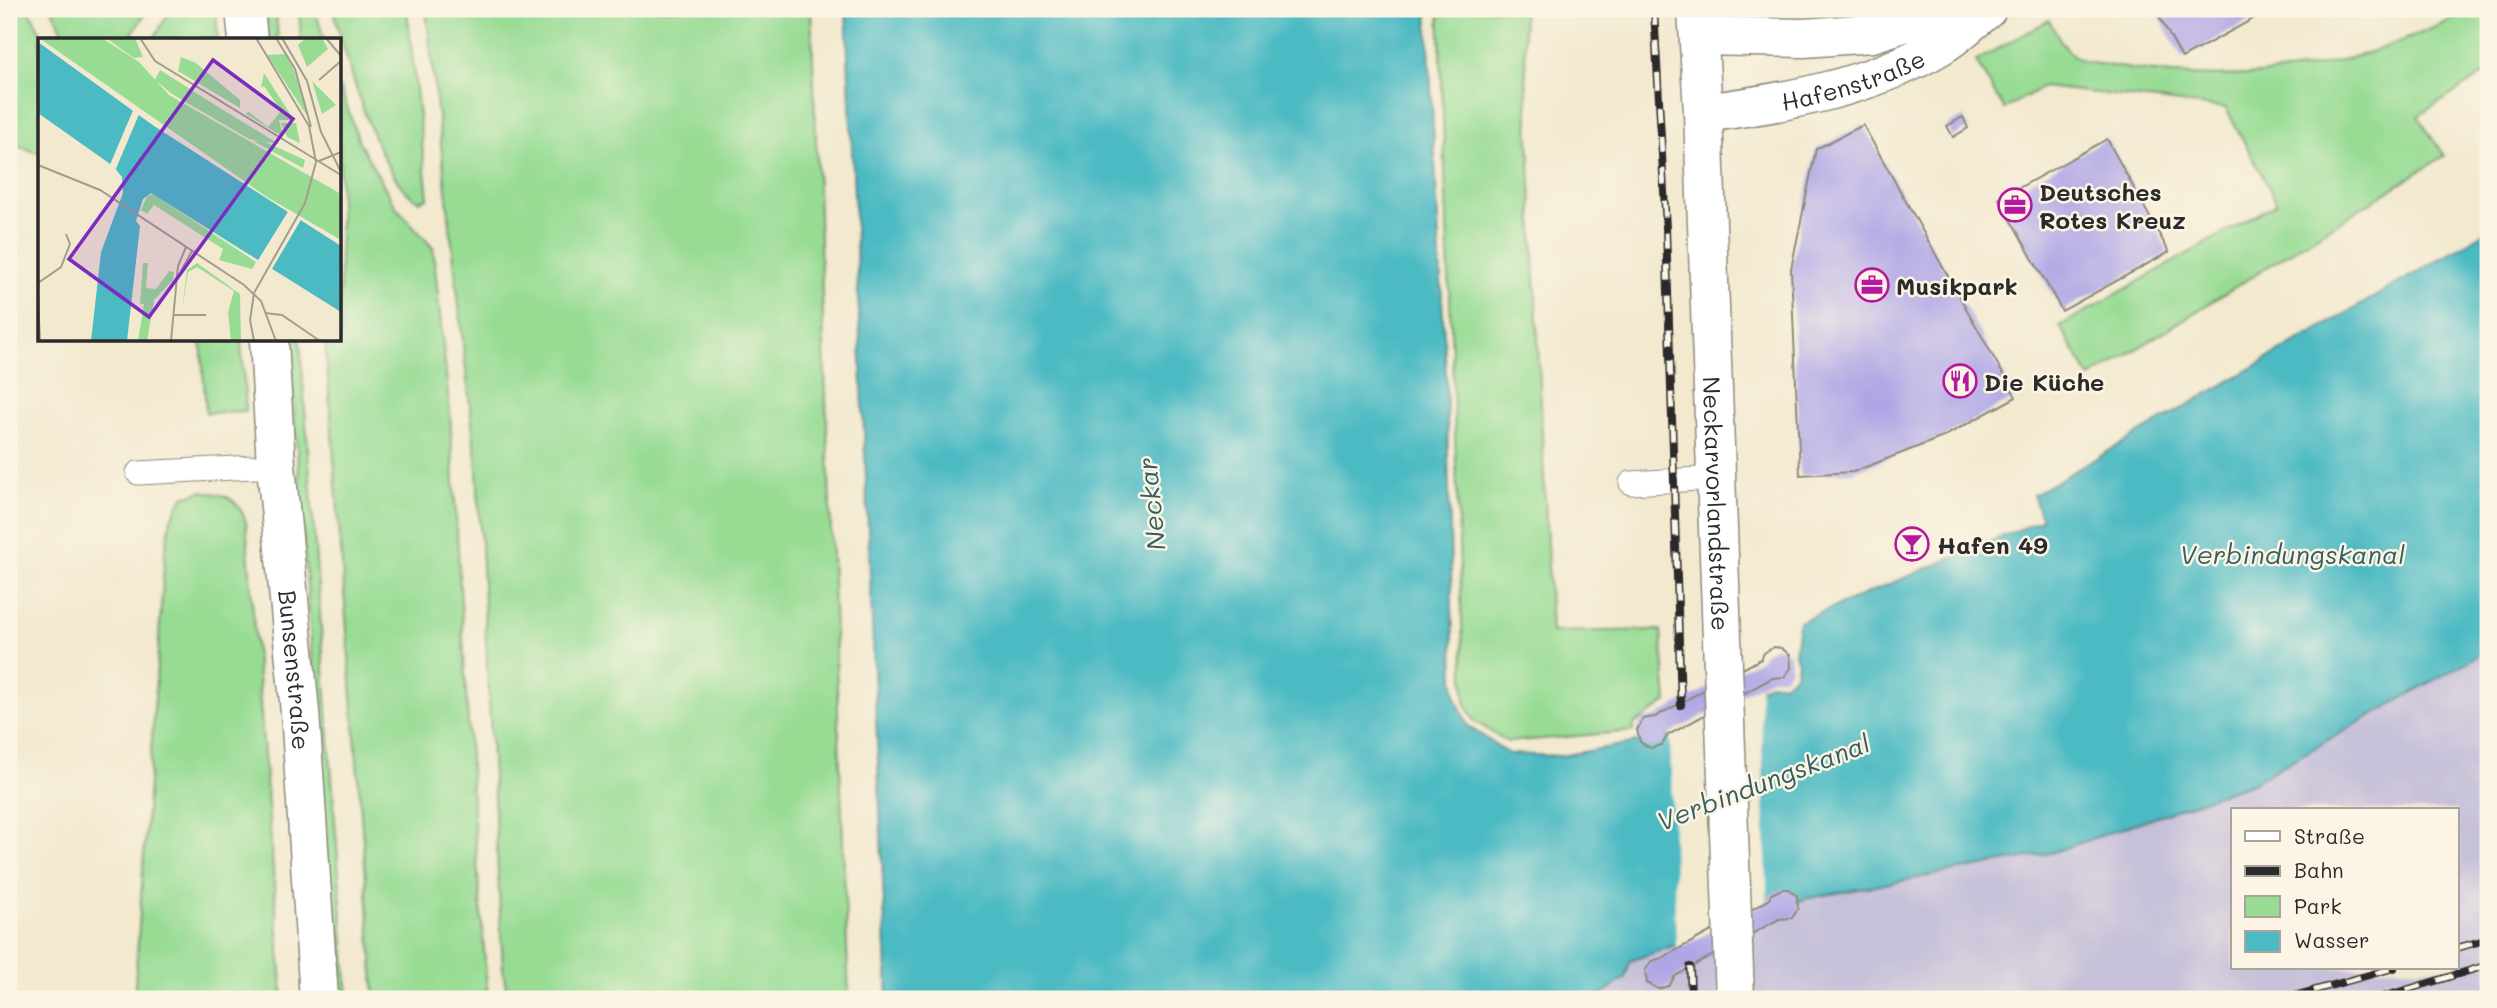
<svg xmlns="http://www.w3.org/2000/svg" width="2497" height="1008" font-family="Mali,sans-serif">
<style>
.industrial{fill:#c6c0d9;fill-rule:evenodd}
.green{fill:#98dc94;stroke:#628460;stroke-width:2}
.water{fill:#4bbac3;stroke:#3b7277;stroke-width:2}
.pier{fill:#f2e9cf}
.building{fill:#afa6e6}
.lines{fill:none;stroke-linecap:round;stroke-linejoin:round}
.service-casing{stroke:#8e8a7d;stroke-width:25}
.minor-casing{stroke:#8e8a7d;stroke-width:41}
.tertiary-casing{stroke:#8e8a7d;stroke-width:41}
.service{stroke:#fff;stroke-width:23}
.minor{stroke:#fff;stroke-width:38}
.tertiary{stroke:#fff;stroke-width:38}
.rail-casing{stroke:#2b2b2b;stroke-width:8}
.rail{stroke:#fcf5e5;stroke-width:5;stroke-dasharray:16;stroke-linecap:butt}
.labels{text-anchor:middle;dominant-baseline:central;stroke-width:5;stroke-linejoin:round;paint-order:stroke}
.street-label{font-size:24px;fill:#2b2b2b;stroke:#fcf5e5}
.poi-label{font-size:24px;font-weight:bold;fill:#2b2b2b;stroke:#fcf5e5;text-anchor:start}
.water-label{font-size:26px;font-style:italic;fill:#365d60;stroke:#fcf5e5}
.inset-road{fill:none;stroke:#a29d8d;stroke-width:2}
.view{fill:#7b2cbf;fill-opacity:0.15;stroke:#7b2cbf;stroke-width:3.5}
.inset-edge{fill:none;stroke:#2b2b2b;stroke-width:3.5}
</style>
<rect width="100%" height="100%" fill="#fcf5e5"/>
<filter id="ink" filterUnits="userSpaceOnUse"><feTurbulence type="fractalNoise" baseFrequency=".0143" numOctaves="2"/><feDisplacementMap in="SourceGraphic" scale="14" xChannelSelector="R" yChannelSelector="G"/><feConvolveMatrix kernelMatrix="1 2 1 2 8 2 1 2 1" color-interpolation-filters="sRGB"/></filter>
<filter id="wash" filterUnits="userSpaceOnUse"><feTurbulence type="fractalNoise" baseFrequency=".00686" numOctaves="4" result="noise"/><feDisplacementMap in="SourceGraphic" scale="28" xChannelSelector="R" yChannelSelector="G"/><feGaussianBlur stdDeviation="1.57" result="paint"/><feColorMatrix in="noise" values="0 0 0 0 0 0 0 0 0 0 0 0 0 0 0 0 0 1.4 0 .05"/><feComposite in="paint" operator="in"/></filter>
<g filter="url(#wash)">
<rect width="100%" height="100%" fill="#f2e9cf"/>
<!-- industrial -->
<path class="industrial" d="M2488 650V999H1594L1625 978 1630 961 1805 899 2051 853 2252 783ZM2233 810H2457V968H2233Z"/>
<!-- green -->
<g class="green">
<path d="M9 9H29L44 40H40V154L11 143 9 147Z"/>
<path d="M52 9H148L128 40H67Z"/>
<path d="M171 9H216L218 40H153Z"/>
<path d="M265 9H276L278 40H267Z"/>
<path d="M299 9H315L324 40H301Z"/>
<path d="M333 9H407L428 198 419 201C378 183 345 52 333 9Z"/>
<path d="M426 9H811L849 999H508L503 970 477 468Z"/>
<path d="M1439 9H1523L1551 632 1661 630 1667 702 1634 724 1633 731 1508 742 1474 721 1465 702Z"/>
<path d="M2474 9H2488V71L2418 116 2444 156 2090 378 2060 326 2277 203 2226 108 2043 87 2004 109 1976 61 2049 20C2058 36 2066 55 2085 62 2115 66 2145 72 2175 74 2286 83 2376 58 2474 9Z"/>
<path d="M340 87 360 144 396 207 433 248 450 413 473 812 488 999H375L325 340H340Z"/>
<path d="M201 340H241L246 411 206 413Z"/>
<path d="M289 340H300L348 999H337Z"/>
<path d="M202 491C227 495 237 497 246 522L283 999H134L165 551 171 519 183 497Z"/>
</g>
<!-- water -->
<path class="water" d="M846 9H1427L1446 375 1454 681 1456 698 1468 726 1509 754 1561 756 1670 736 1770 683 1783 684 1790 680 1796 673 1798 662 1795 654 1799 622 2042 520 2033 495 2488 231V650L2252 783 2051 853 1805 899 1630 961 1625 978 1594 999H888Z"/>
<!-- pier -->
<path class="pier" d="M1760 685 1768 916 1676 948 1670 732Z"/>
<g id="blocks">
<!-- building -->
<g class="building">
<path d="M2155 9H2271L2182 58Z"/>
<path d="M1963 117 1968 128 1953 137 1947 126Z"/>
<path d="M1863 125 2016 397 1943 437 1853 472 1800 475 1791 269 1816 149Z"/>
<path d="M2107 139 2169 252 2062 311 1999 199Z"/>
<path d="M1774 647 1781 648 1790 655 1791 668 1784 677 1772 678 1668 735 1662 745 1650 748 1640 742 1637 730 1643 719 1655 717 1761 659 1764 653Z"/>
<path d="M1782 889H1788L1797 896 1798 908 1792 918 1779 919 1675 976 1669 986 1658 989 1647 983 1645 971 1651 961 1662 958 1769 900 1771 894Z"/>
</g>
</g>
</g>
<g filter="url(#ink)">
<use href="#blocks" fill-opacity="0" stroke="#8e8a7d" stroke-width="2"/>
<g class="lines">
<defs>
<g id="service">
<path d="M138 473 276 466"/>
<path d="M1631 483 1717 478"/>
</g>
<g id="minor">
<path id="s1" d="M1697 9 1703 113 1735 999"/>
<path d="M1699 36 1804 38 1872 33 1948 9"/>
<path id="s2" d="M1703 113C1783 103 1870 88 1940 46 1957 36 1972 21 1987 9"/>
</g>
<g id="tertiary">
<path d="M245 9 248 40"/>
<path id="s3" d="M269 340 276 466 300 712 319 999"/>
</g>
</defs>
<!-- service casing -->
<use href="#service" class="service-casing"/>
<!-- minor casing -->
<use href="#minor" class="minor-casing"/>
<!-- tertiary casing -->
<use href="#tertiary" class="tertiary-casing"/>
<!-- service -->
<use href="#service" class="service"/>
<!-- minor -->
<use href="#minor" class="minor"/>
<!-- tertiary -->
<use href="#tertiary" class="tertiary"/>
<defs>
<g id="rail">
<path d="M1654 9 1666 228 1681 705"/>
<path d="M2457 948 2488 939"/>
<path d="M1690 967 1691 999"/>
<path d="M2283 999 2394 968"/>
<path d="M2376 999 2488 965"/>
</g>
</defs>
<!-- rail casing -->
<use href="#rail" class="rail-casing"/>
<!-- rail -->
<use href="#rail" class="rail"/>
</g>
</g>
<!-- icons -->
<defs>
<symbol id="office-ring" viewBox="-11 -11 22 22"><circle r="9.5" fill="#fcf5e5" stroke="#b5179e" stroke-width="1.5"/><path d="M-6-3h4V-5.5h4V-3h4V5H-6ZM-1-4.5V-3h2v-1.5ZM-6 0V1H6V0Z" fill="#b5179e"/></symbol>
<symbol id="restaurant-ring" viewBox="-11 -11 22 22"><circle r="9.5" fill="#fcf5e5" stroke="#b5179e" stroke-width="1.5"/><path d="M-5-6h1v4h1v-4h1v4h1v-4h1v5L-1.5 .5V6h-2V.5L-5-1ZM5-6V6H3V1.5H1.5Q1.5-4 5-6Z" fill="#b5179e"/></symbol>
<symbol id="bar-ring" viewBox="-11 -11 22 22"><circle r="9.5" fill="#fcf5e5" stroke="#b5179e" stroke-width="1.5"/><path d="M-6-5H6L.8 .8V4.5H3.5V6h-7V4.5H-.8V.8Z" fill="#b5179e"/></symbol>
</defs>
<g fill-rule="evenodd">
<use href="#office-ring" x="1996" y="186" width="38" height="38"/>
<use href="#office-ring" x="1853" y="266" width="38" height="38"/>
<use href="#restaurant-ring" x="1941" y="362" width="38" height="38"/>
<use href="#bar-ring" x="1893" y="525" width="38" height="38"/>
</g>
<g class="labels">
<!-- street labels -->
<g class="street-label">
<text stroke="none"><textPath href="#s2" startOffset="154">Hafenstraße</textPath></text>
<text stroke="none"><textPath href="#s1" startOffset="495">Neckarvorlandstraße</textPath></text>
<text stroke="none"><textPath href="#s3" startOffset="331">Bunsenstraße</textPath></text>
</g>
<!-- poi labels -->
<g class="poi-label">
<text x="2039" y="191">Deutsches<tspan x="2039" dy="28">Rotes Kreuz</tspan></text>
<text x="1896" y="285">Musikpark</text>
<text x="1984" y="381">Die Küche</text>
<text x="1937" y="544">Hafen 49</text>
</g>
<!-- water labels -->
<g class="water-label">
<text transform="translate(1151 504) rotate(-96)">Neckar</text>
<text x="2292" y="554">Verbindungskanal</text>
<text transform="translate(1763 782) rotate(-21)">Verbindungskanal</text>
</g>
</g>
<!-- overview -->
<g transform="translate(38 38)">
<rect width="303" height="303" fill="#f2e9cf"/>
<path d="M1 0H64L101 24 131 57 303 156V202L229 159ZM68 0H97L105 19 96 20ZM268 0H284L290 11 269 29 260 7ZM247 16 255 30 272 82 229 17ZM143 19 158 25 202 62V70L140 33ZM122 32 182 70 241 106 211 101 134 56 117 42ZM226 35 256 82H241L245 99 208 76 210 73 230 89 243 73 226 48 223 50ZM274 43 298 67 284 76ZM243 85H258L262 105 249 99ZM223 102 267 122 265 130 215 103ZM115 156 218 224 214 231 181 222 185 211 116 167 109 176 103 172 109 158ZM105 225H110L108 250 118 251 131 233 136 234 135 242 116 262 109 303H100L106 266H102ZM159 225 202 256 203 303H193L190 274 196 253 159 229 150 234 144 273 149 232Z" fill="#98dc94"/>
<path d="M0 4 116 88 303 208V274L113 155 105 161 98 183 102 188 89 303H53L63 214 85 155 84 139 75 128 0 75Z" fill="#4bbac3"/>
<path d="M96 70 102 74 77 133 71 129ZM251 172 264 180 231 236 217 227Z" fill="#f2e9cf"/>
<path class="inset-road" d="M102 0 117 23 303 137M238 0 257 31 273 89M244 0 269 43 283 94 303 134M288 0 303 18M281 42 303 23M281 123 303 114M0 127 62 152 206 247 223 263 238 303M143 233 154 213M0 245 23 229 32 206 28 196M0 257 2 303M227 275 244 277 282 303M136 277H168M133 303 140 228 148 209M216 303 212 282 216 255 267 165 278 124 271 88 218 0"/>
<path class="view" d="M175 22 255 81 111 279 31 221Z"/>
<rect width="303" height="303" class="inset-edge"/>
</g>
<!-- margin -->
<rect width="2497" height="1008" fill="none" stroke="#fcf5e5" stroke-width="35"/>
<!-- legend -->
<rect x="2231" y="808" width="228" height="161" fill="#fcf5e5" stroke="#a8a49b" stroke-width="2"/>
<rect x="2245" y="831" width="35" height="10" fill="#ffffff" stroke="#a8a49b" stroke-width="2"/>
<text x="2294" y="844" font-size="21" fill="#2b2b2b">Straße</text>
<rect x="2245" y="866" width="35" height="10" fill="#2b2b2b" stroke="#a8a49b" stroke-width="2"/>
<text x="2294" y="878" font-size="21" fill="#2b2b2b">Bahn</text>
<rect x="2245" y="896" width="35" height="21" fill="#98dc94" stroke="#a8a49b" stroke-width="2"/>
<text x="2294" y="914" font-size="21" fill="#2b2b2b">Park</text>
<rect x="2245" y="931" width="35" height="21" fill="#4bbac3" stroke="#a8a49b" stroke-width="2"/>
<text x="2294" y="948" font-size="21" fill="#2b2b2b">Wasser</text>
</svg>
